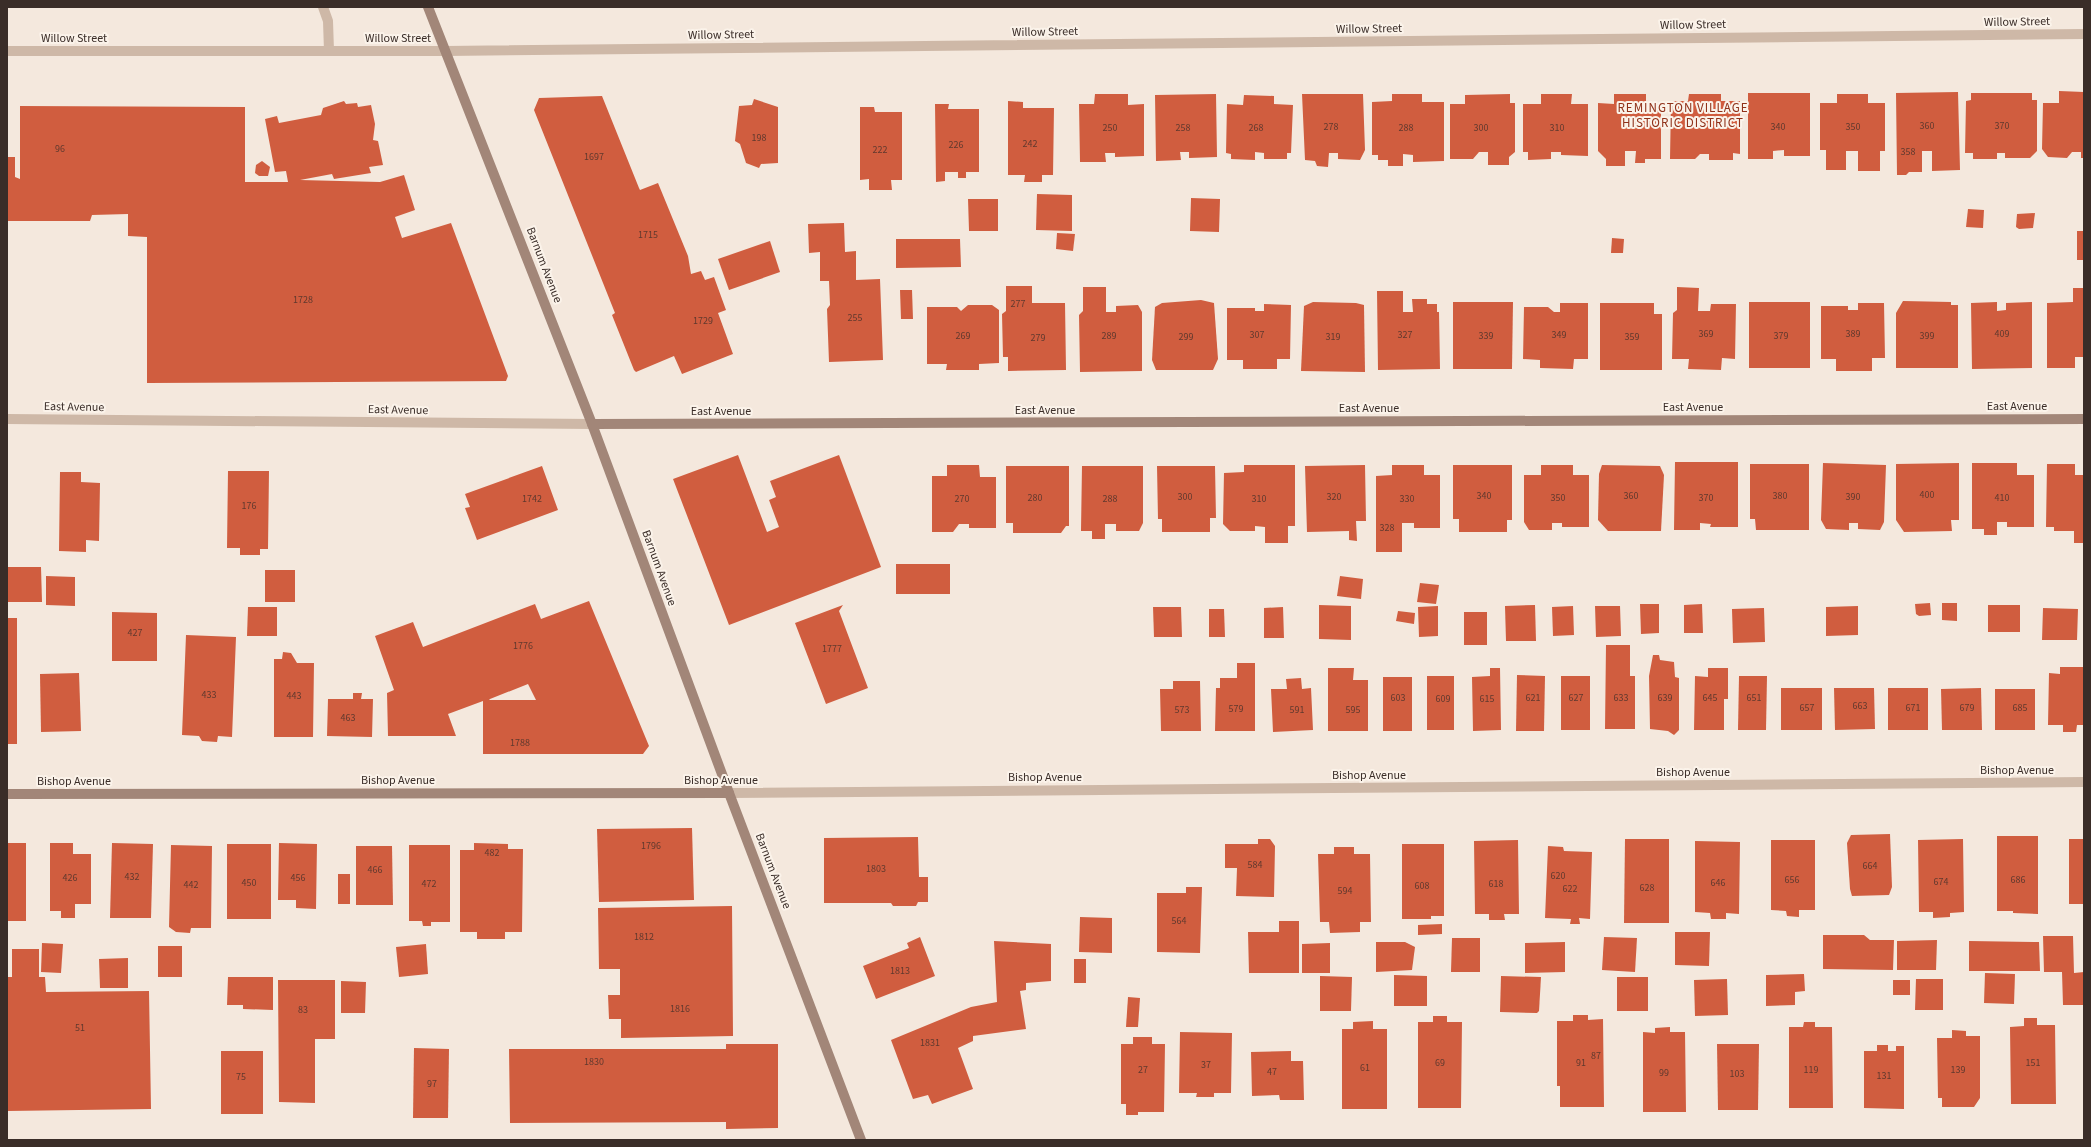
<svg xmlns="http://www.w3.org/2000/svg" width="2091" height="1147" font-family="'Source Sans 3',sans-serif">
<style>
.building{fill:#d05d3f;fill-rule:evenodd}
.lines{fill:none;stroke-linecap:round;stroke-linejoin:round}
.lane{stroke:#ceb8a7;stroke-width:10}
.street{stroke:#ceb8a7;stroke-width:10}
.secondary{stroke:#a28678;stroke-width:10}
.labels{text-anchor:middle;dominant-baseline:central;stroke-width:4;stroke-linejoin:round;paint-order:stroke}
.number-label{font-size:10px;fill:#60392e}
.street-label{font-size:12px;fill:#3a2d28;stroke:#fbf3ea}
.neighbourhood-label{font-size:13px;letter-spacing:1px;fill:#90321a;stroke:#fbf3ea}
</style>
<rect width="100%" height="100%" fill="#f4e8dd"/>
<!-- building -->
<g class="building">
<path d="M2059 91 2084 92V158H2081V152H2072L2067 158 2048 157 2042 149 2043 103H2059Z"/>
<path d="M1958 92 1960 170 1932 171V151H1922V172H1909L1906 175H1897L1896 93Z"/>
<path d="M1748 93H1810V156H1784V150L1773 151V159H1748Z"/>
<path d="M1971 93H2032V100H2037V151L2030 158H2005V153H1997V159H1973V153H1965L1966 101 1971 100Z"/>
<path d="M1095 94H1128V105L1144 104V156L1115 157V153H1105L1106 162H1080L1079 104H1094Z"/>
<path d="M1216 94 1217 157 1189 158V152H1180L1181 160 1156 161 1155 95Z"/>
<path d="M1302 94H1363L1365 150 1360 160 1338 159V153H1329L1328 167 1317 166 1315 161 1305 160Z"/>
<path d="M1392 94H1422V102H1444V161L1413 162V155L1403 154V166H1388V160H1378V155H1372V102L1392 101Z"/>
<path d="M1510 94V103H1515V152L1509 157V165H1488V152H1479L1473 159H1450V104H1465V95Z"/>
<path d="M1541 94H1572L1571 104H1588V156L1561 155V152H1551V159L1528 160V152H1523V104H1541Z"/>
<path d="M1614 94H1646V104H1661V159H1645V163H1635L1636 151H1625V166H1606V159L1598 151V103L1614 104Z"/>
<path d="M1689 94H1721V101H1740V154L1733 153V160H1709V154H1700L1695 159H1670L1671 101H1688Z"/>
<path d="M1837 94H1868V103H1885V151H1880V171H1858V151H1846V170H1826V150H1820V103H1837Z"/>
<path d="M1244 95 1274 96V104L1293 105 1291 153H1287V159H1264V153L1255 152V160L1231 159V154L1226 153 1227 104 1243 105Z"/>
<path d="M602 96 639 188 640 190 658 183 688 256 691 274 701 271 705 280 714 277 726 310 718 313 733 354 682 374 674 356 636 372 634 370 612 315 615 313 534 110 539 98Z"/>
<path d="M754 99 778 107V163L761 164 759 168 746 163 740 144 735 141 739 106 752 105Z"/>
<path d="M344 101 346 104 357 103 358 107 371 105 375 124 373 140 378 141 383 165 369 167 371 173 334 179 332 174 300 180 380 182 404 175 415 210 395 217 402 238 451 223 508 376 506 381 147 383V237L128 236V214L92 215 90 221H7V157H15V177L20 179V106L245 107V182H288L286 171 275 172 265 119 277 116 279 123 321 115 323 108Z"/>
<path d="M1008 101 1023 102V108H1054L1053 175H1042V182H1024L1025 175H1008Z"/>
<path d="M935 104H949L948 109H979V172H966V178H958V172H945V181L936 182Z"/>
<path d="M860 107H874L875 112H902V180H891L892 190H869V179L860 180Z"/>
<path d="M262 161 270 167 268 176H259L255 173 256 165Z"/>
<path d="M1037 194 1072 195V231L1036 230Z"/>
<path d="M1191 198 1220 199 1219 232 1190 231Z"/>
<path d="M968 199H998V231H969Z"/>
<path d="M1968 209 1984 210 1983 228 1966 227Z"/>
<path d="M2035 213 2033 228 2019 229 2016 227 2017 214Z"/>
<path d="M844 223 845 252 856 251V280L880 279 883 360 829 362 827 309 830 305 829 281H820V252L809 253 808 224Z"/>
<rect x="2077" y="231" width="7" height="29"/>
<path d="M1057 233 1075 234 1073 251 1056 249Z"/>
<path d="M1612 238 1624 239 1623 253H1611Z"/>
<path d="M896 239H960L961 267 896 268Z"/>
<path d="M770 241 780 272 729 290 718 259Z"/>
<path d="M1006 286H1032V303H1065L1066 370 1008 371V357H1003L1002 314 1006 311Z"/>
<path d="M1083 287H1106V312H1116V306L1138 305 1142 312V371L1080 372 1079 315 1083 311Z"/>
<path d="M1677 287 1699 288 1698 311H1710L1711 304H1736L1735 359 1722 358 1721 370 1688 369 1689 359H1672L1673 313 1677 310Z"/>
<path d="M2073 288H2084V357H2075V368H2047V303L2073 302Z"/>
<path d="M900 290H912L913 319H901Z"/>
<path d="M1377 291H1403V312H1413L1412 299H1427V304H1437V312H1439L1440 369 1378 370Z"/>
<path d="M1201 300 1214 303 1218 359 1213 370H1156L1152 360 1155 307 1162 303Z"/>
<path d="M1903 301 1951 302V305H1958V368H1896V313Z"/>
<path d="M1313 302 1356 303 1364 305 1365 372 1301 371 1304 306Z"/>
<path d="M1453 302H1513L1512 369H1453Z"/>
<rect x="1749" y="302" width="61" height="66"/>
<path d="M1997 302V311L2006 310V303L2032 302V368L1972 369 1971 303Z"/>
<path d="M1560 303H1588V359H1574L1573 369 1540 368V360L1523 359 1524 307H1548L1554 312H1560Z"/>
<path d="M1600 303H1654V314H1662V370H1600Z"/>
<path d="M1858 303H1884L1885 358H1872V371H1836V359H1821V306H1848V310H1858Z"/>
<path d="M1264 304 1291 305 1290 359H1277V369H1243V360H1227V308H1255V311H1264Z"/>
<path d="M968 305H992L999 310V363L979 364V370H946L947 364H927V307H957L961 311Z"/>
<path d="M738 455 767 532 779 527 769 500 776 497 770 481 839 455 881 567 729 625 673 479Z"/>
<path d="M1675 462H1738V527H1710L1711 524 1700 523V530H1674Z"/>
<path d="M1823 463 1886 465 1884 522 1880 530 1858 529V523H1849V530L1826 529 1821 520Z"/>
<path d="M1959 463V520H1951L1952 531 1904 532 1896 520V464Z"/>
<path d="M1972 463H2017V475H2034V527H2007V522H1997V535H1984V529H1972Z"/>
<path d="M1750 464H1809V530H1756L1755 519H1750Z"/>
<path d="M2047 464H2075V475H2084V543H2074V531H2054V527H2046Z"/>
<path d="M947 465H979L980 477H996V528H969V524H959L953 532H932V476H947Z"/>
<path d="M1244 465H1295V526H1288V543H1265V527L1255 526V531H1230L1223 524 1224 473 1244 472Z"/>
<path d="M1365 465 1366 521H1356L1357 541 1349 540V531L1307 532 1305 466Z"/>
<path d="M1392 465H1424V475H1440V528H1414V523H1402V552H1376V476L1392 475Z"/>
<path d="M1453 465H1512V520H1507V532H1459V519H1453Z"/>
<path d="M1541 465H1573V475H1589V527H1562V523H1552V530H1529L1524 522V475H1541Z"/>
<path d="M1602 465 1660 466 1664 475 1661 531H1608L1598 520 1599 474Z"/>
<path d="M542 466 558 510 477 540 465 508 470 507 465 494Z"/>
<path d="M1006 466H1069V526H1066L1061 533H1013V523H1006Z"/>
<path d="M1082 466H1143V523L1139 531H1116V524H1105V539H1092V531H1081Z"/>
<path d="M1157 466H1215L1216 518H1210V532H1162V519H1158Z"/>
<path d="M228 471H269L268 549H260V555H240V548H227Z"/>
<path d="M60 472H81V482L100 483 99 541 86 540V552L59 551Z"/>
<rect x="896" y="564" width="54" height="30"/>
<path d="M7 567H41L42 602H7Z"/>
<rect x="265" y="570" width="30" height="32"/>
<path d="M46 576 75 577V606L46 605Z"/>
<path d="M1340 576 1363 579 1361 599 1337 596Z"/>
<path d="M1420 583 1439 585 1436 604 1417 602Z"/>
<path d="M589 601 649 746 643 754H483V701L448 714 456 736H388L387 693 394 690 375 636 413 622 423 647 535 604 541 619ZM528 684 536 700H489L490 699Z"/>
<path d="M1930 603 1931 615 1919 616 1916 614 1915 604Z"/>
<path d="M1942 603H1957V621L1942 620Z"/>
<path d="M1640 604H1659V633L1641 634Z"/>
<path d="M1702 604 1703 633H1684V605Z"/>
<path d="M843 605 839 611 868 688 826 704 795 623Z"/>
<path d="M1319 605 1351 606V640L1319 639Z"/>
<path d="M1535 605 1536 641H1506L1505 606Z"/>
<rect x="1988" y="605" width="32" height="27"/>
<path d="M1438 606V636L1419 637 1418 607Z"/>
<path d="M1573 606 1574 635 1553 636 1552 607Z"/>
<path d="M1595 606H1620L1621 636 1596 637Z"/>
<path d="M1858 606V635L1826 636V607Z"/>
<path d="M248 607H277V636H247Z"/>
<path d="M1153 607H1181L1182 637H1154Z"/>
<path d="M1283 607 1284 638H1264V608Z"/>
<path d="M1764 608 1765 642 1733 643 1732 609Z"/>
<path d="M2043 608 2078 609 2077 640H2042Z"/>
<path d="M1209 609H1224L1225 637H1209Z"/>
<path d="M1398 611 1415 613 1414 624 1396 621Z"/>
<path d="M112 612 157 613V661H112Z"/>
<rect x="1464" y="612" width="23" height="33"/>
<rect x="7" y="618" width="10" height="126"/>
<path d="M186 635 236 637 232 737 218 736 217 742 202 741 199 736 182 735Z"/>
<path d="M1606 645H1630V676H1635V729H1605Z"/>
<path d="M283 652 291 653 297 663H314L313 737H274V659H282Z"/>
<path d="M1653 655H1659L1660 660 1674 662 1675 677 1679 678V730L1674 735 1668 731 1650 729 1649 676Z"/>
<path d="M1237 663H1255V731H1215L1216 688H1220V678H1237Z"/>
<path d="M2060 667H2084V725H2077L2076 732H2063V725H2048L2049 673 2060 674Z"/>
<path d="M1328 668H1354L1353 680H1368V731H1328Z"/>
<path d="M1490 668H1500L1501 730 1473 731 1472 677 1490 676Z"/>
<path d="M1708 668H1728V699H1724V730H1694L1695 676 1708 677Z"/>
<path d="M79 673 81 731 41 732 40 674Z"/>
<path d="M1517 675 1545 676 1544 731H1516Z"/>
<rect x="1427" y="676" width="27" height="54"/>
<rect x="1561" y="676" width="29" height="54"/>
<path d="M1739 676H1767L1766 730H1738Z"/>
<rect x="1383" y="677" width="29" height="54"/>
<path d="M1301 678 1302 689 1311 688 1313 730 1273 732 1271 689H1287L1286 679Z"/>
<path d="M1173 681H1200L1201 731H1161L1160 689H1173Z"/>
<rect x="1781" y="688" width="41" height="42"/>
<path d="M1834 688H1874L1875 729 1835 730Z"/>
<rect x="1888" y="688" width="40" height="42"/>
<path d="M1981 688 1982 730H1942L1941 689Z"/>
<rect x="1995" y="689" width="40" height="41"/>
<path d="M353 693H362L361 699H373L372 737 327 736 328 699H353Z"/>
<path d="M692 828 694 900 599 902 597 829Z"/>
<path d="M1890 834 1892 887 1889 895 1852 896 1850 889 1847 843 1851 835Z"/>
<path d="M1997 836H2038V914L2013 913V911H1997Z"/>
<path d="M918 837 919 877H928V902H918L916 906H893L891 903H824V838Z"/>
<path d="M1258 839H1270L1275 846 1274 897 1236 896 1237 868H1225V844H1258Z"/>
<path d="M1625 839H1669V923H1624Z"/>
<path d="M1963 839 1964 912 1950 913V917L1933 918V912H1919L1918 840Z"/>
<rect x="2069" y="839" width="15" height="65"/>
<path d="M1518 840 1519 914H1504L1505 920H1489V914H1475L1474 841Z"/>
<path d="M1771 840H1815V910H1799V917L1787 916 1786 911 1771 910Z"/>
<path d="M1695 841 1740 842 1739 914 1726 913V919H1711L1710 913 1695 912Z"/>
<rect x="7" y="843" width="19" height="78"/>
<path d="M50 843H73V854H91V904H75V918H61V911H50Z"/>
<path d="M112 843 153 844 151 918H110Z"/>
<path d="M279 843 317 844 316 909 296 908V900H278Z"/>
<path d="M474 843 508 844V849H523L522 932H505V939H477V932H460V850H474Z"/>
<rect x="227" y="844" width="44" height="75"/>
<path d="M1402 844H1444V916H1431V919H1402Z"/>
<path d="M171 845 212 846 211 928H191L190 933 176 932 169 927Z"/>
<path d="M409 845H450V922H431V926H423L422 921H409Z"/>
<path d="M356 846H392L393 905H356Z"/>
<path d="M1548 846 1563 847 1564 851 1592 852 1590 919 1579 918 1580 924H1570L1571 919 1545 918Z"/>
<path d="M1334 847H1354V854H1370L1371 922H1360V932L1330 933 1329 922H1320L1318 854H1334Z"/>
<rect x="338" y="874" width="12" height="30"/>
<path d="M1186 887H1202L1200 953 1157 952V893H1186Z"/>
<path d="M732 906 733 1036 621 1038V1019H609L608 995H620V969H599L598 908Z"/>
<path d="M1080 917 1112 918V953L1079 952Z"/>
<path d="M1279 921H1299V973H1249L1248 932H1279Z"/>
<path d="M1442 924V934L1418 935V925Z"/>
<path d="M1675 932H1710L1709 966 1675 965Z"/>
<path d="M1823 935H1864L1870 940H1894L1893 970 1823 969Z"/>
<path d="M2043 936H2073L2074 973 2084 972V1005H2063L2062 972H2044Z"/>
<path d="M920 937 935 976 876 999 863 966 909 948 907 943Z"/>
<path d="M1604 937 1637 938 1635 972 1602 970Z"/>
<path d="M1452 938H1480V972H1451Z"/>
<path d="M1937 940 1936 970H1897V941Z"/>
<path d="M994 941 1051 944V981L1026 983V990L1020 991 1026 1029 973 1036V1041L958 1048 973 1089 932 1104 928 1095 913 1099 891 1040 971 1007 997 1002Z"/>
<path d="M1969 941 2039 942 2040 971H1969Z"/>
<path d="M1376 942H1405L1415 947 1412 970 1376 972Z"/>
<path d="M1565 942V972L1525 973V943Z"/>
<path d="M42 943 63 944 61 973 41 972Z"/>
<path d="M1330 943V973H1302V944Z"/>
<path d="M426 944 428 974 399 977 396 947Z"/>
<rect x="158" y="946" width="24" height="31"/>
<path d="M12 949H39V977H45L46 992 149 991 151 1109 7 1111V977H12Z"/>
<path d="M128 958V988H100L99 959Z"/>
<rect x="1074" y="959" width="12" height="24"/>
<path d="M1985 973 2015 974 2014 1004 1984 1003Z"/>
<path d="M1804 974 1805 991 1795 992V1005L1766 1006V975Z"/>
<path d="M1394 975 1427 976V1006H1394Z"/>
<path d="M1320 976 1352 977 1351 1011H1320Z"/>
<path d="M1501 976 1541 977 1539 1011 1537 1013 1500 1012Z"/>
<path d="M228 977H273V1010L243 1009V1005H227Z"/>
<rect x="1617" y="977" width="31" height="34"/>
<path d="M1727 979 1728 1015 1695 1016 1694 980Z"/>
<path d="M1916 979H1943V1010H1915Z"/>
<path d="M278 980H335V1039H315V1103L279 1102Z"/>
<rect x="1893" y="980" width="17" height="15"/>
<path d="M341 981 366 982 365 1013H341Z"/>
<path d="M1128 997 1140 998 1138 1027H1126Z"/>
<path d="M1573 1015H1588V1020L1603 1019 1604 1107H1560V1086H1557V1021H1573Z"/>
<path d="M1433 1016H1447V1022H1462L1461 1108H1418V1022H1433Z"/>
<path d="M2024 1018H2037V1025H2055L2056 1104H2011L2010 1027 2024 1026Z"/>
<path d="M1373 1021V1029H1387V1109H1342V1029H1353V1022Z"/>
<path d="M1804 1022H1815V1027H1832L1833 1108H1789V1027H1803Z"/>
<path d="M1670 1027V1032H1685L1686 1112H1643V1032L1655 1033V1028Z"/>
<path d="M1952 1030 1966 1031V1036H1980V1098L1974 1107H1942V1098H1938L1937 1038H1952Z"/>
<path d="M1180 1032 1232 1033 1231 1093H1214V1097H1196L1197 1093H1179Z"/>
<path d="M1133 1037H1152V1044H1165L1164 1112H1138V1115H1126V1104H1121V1044H1133Z"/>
<path d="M726 1044H778V1128L726 1129V1122L510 1123 509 1049H726Z"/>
<path d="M1717 1044H1759L1758 1110H1718Z"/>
<path d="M1877 1045H1888V1051H1896V1046H1904V1109L1864 1108V1051H1877Z"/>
<path d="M414 1048 449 1049 448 1118H413Z"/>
<rect x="221" y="1051" width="42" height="63"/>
<path d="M1291 1051V1061H1303L1304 1100H1280L1279 1095 1252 1096 1251 1052Z"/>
</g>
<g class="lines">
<!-- lane -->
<path class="lane" d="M323 7 328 21 329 51"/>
<!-- street -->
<g class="street">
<path d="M7 51H446L2084 34"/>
<path d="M7 419 592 424"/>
<path d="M729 793 2084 782"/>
</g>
<!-- secondary -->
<g class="secondary">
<path d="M428 7 592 424 729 793 861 1140"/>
<path d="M592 424 2084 419"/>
<path d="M7 794 729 793"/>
</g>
</g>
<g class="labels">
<!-- number labels -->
<g class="number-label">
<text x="1927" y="126">360</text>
<text x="2002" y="126">370</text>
<text x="1331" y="127">278</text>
<text x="1778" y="127">340</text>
<text x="1853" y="127">350</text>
<text x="1110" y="128">250</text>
<text x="1183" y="128">258</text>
<text x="1256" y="128">268</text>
<text x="1406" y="128">288</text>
<text x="1481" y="128">300</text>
<text x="1557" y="128">310</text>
<text x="759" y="138">198</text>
<text x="1030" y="144">242</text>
<text x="956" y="145">226</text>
<text x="60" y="149">96</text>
<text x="880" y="150">222</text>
<text x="1908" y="152">358</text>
<text x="594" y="157">1697</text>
<text x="648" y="235">1715</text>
<text x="303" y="300">1728</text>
<text x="1018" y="304">277</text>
<text x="855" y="318">255</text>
<text x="703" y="321">1729</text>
<text x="1706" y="334">369</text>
<text x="1853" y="334">389</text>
<text x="2002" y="334">409</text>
<text x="1257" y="335">307</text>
<text x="1405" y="335">327</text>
<text x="1559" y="335">349</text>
<text x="963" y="336">269</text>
<text x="1109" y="336">289</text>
<text x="1486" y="336">339</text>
<text x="1781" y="336">379</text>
<text x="1927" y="336">399</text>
<text x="1186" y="337">299</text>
<text x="1333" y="337">319</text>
<text x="1632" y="337">359</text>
<text x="1038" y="338">279</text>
<text x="1927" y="495">400</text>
<text x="1484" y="496">340</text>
<text x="1631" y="496">360</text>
<text x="1780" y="496">380</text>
<text x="1185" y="497">300</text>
<text x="1334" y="497">320</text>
<text x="1853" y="497">390</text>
<text x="1035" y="498">280</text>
<text x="1558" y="498">350</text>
<text x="1706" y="498">370</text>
<text x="2002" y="498">410</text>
<text x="532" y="499">1742</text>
<text x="962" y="499">270</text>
<text x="1110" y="499">288</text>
<text x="1259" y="499">310</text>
<text x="1407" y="499">330</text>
<text x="249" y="506">176</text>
<text x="1387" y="528">328</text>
<text x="135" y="633">427</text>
<text x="523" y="646">1776</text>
<text x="832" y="649">1777</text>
<text x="209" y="695">433</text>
<text x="294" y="696">443</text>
<text x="1398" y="698">603</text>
<text x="1533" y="698">621</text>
<text x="1576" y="698">627</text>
<text x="1621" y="698">633</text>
<text x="1665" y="698">639</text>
<text x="1710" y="698">645</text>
<text x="1754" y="698">651</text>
<text x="1443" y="699">609</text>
<text x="1487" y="699">615</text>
<text x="1860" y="706">663</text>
<text x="1807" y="708">657</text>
<text x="1913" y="708">671</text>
<text x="1967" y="708">679</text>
<text x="2020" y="708">685</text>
<text x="1236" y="709">579</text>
<text x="1182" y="710">573</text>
<text x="1297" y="710">591</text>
<text x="1353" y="710">595</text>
<text x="348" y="718">463</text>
<text x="520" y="743">1788</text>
<text x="651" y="846">1796</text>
<text x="492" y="853">482</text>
<text x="1255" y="865">584</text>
<text x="1870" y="866">664</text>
<text x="876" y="869">1803</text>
<text x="375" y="870">466</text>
<text x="1558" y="876">620</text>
<text x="132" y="877">432</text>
<text x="70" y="878">426</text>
<text x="298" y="878">456</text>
<text x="1792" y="880">656</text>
<text x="2018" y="880">686</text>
<text x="1941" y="882">674</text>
<text x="249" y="883">450</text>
<text x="1718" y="883">646</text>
<text x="429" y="884">472</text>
<text x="1496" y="884">618</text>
<text x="191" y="885">442</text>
<text x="1422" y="886">608</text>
<text x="1647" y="888">628</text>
<text x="1570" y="889">622</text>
<text x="1345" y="891">594</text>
<text x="1179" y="921">564</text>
<text x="644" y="937">1812</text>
<text x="900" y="971">1813</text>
<text x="680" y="1009">1816</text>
<text x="303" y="1010">83</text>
<text x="80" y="1028">51</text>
<text x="930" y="1043">1831</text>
<text x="1596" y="1056">87</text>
<text x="594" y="1062">1830</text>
<text x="1440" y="1063">69</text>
<text x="1581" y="1063">91</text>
<text x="2033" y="1063">151</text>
<text x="1206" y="1065">37</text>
<text x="1365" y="1068">61</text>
<text x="1143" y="1070">27</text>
<text x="1811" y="1070">119</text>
<text x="1958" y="1070">139</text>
<text x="1272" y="1072">47</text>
<text x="1664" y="1073">99</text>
<text x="1737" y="1074">103</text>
<text x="1884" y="1076">131</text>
<text x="241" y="1077">75</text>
<text x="432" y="1084">97</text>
</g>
<!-- street labels -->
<g class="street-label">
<text transform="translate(2017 22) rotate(-1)">Willow Street</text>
<text transform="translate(1693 25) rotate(-1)">Willow Street</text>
<text transform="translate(1369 29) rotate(-1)">Willow Street</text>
<text transform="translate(1045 32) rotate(-1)">Willow Street</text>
<text transform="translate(721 35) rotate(-1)">Willow Street</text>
<text x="74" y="38">Willow Street</text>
<text x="398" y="38">Willow Street</text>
<text transform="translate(544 265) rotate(69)">Barnum Avenue</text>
<text x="2017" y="406">East Avenue</text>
<text transform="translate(74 407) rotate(1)">East Avenue</text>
<text x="1693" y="407">East Avenue</text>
<text x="1369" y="408">East Avenue</text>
<text transform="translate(398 410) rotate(1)">East Avenue</text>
<text x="1045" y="410">East Avenue</text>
<text x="721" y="411">East Avenue</text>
<text transform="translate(659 568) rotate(70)">Barnum Avenue</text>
<text x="2017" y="770">Bishop Avenue</text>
<text x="1693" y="772">Bishop Avenue</text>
<text x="1369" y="775">Bishop Avenue</text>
<text x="1045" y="777">Bishop Avenue</text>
<text x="398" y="780">Bishop Avenue</text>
<text x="721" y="780">Bishop Avenue</text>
<text x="74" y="781">Bishop Avenue</text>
<text transform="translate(773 871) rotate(69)">Barnum Avenue</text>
</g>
<!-- neighbourhood labels -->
<g class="neighbourhood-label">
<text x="1683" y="108">REMINGTON VILLAGE<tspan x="1683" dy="15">HISTORIC DISTRICT</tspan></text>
</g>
</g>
<!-- border -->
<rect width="2091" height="1147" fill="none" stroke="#3a2d28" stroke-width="16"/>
</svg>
